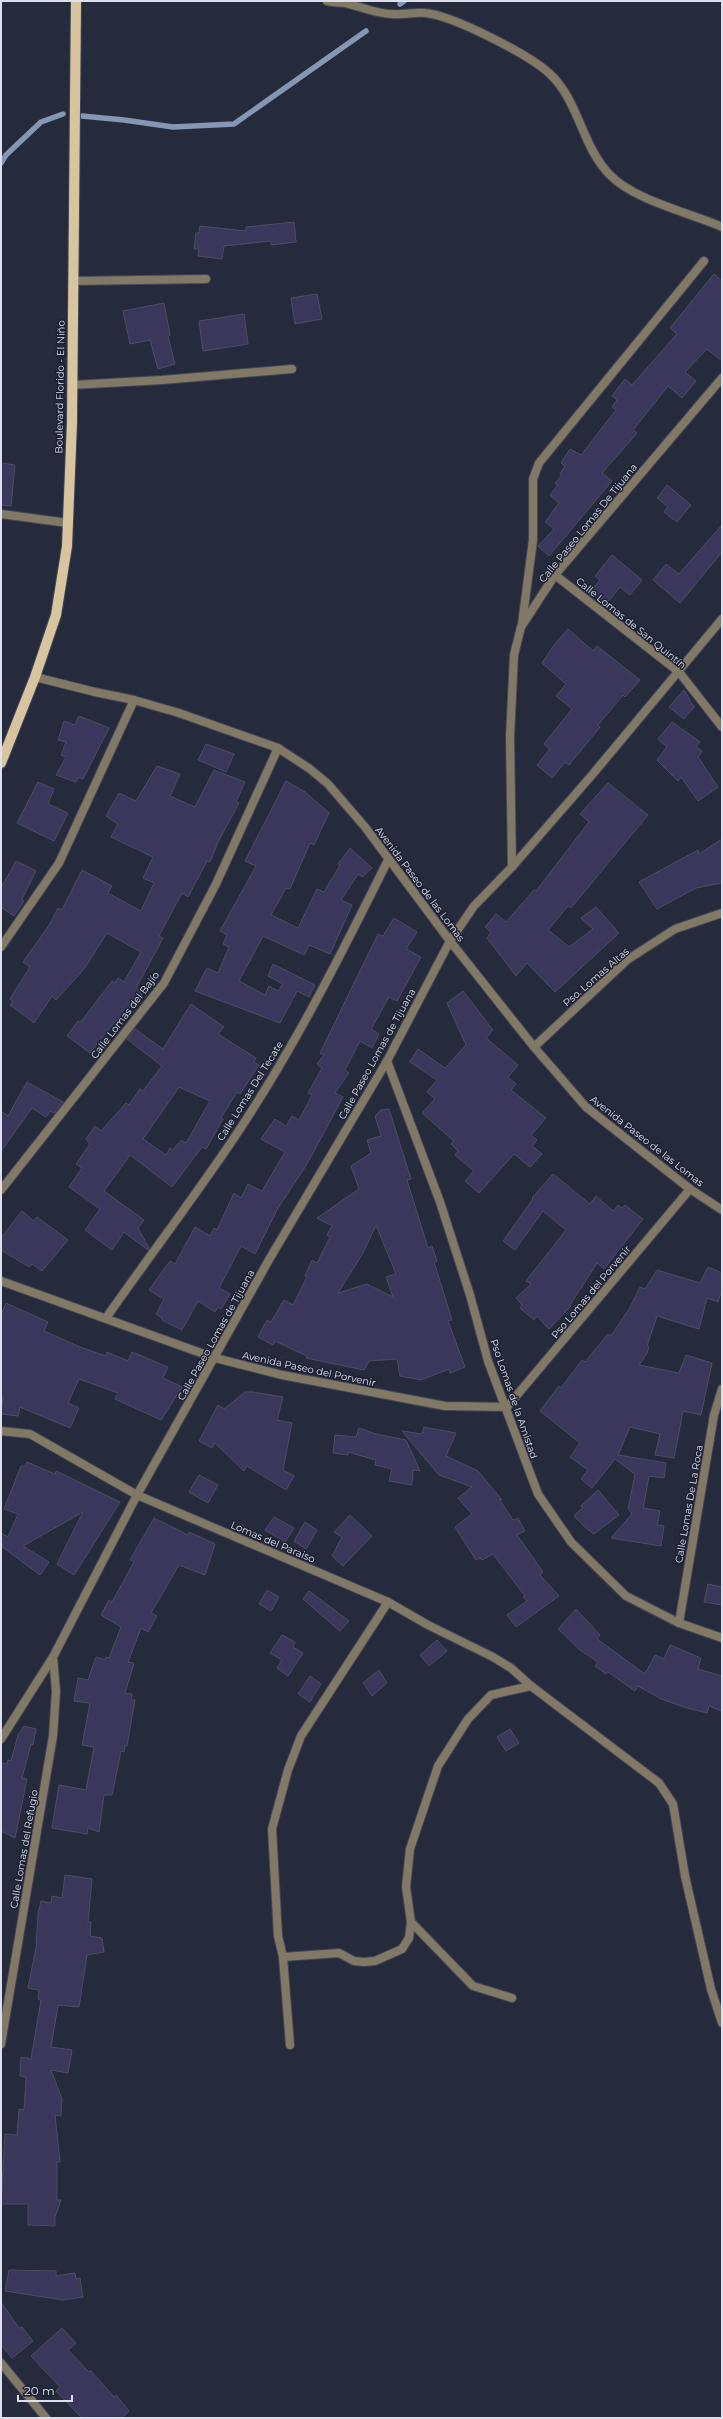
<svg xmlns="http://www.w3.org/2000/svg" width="723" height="2419" font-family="Montserrat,sans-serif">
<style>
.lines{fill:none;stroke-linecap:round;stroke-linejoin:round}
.stream{stroke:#8696b5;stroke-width:5.5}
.building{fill:#3b365c;stroke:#4f4d62;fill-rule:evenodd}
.service-casing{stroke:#424758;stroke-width:10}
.minor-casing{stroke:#424758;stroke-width:10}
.tertiary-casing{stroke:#424758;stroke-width:10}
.primary-casing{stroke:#424758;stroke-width:12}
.service{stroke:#817865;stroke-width:8}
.minor{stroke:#817865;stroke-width:8}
.tertiary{stroke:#817865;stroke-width:8}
.primary{stroke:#d8c59f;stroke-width:10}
.labels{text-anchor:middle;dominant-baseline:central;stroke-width:3;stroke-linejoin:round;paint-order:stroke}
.street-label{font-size:10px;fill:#dde0ec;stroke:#1c2032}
</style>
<rect width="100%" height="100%" fill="#252a3c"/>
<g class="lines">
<!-- stream -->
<g class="stream">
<path d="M400 4 404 1"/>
<path d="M82 116 124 120 173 127 234 124 366 31"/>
<path d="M1 163 6 155 41 122 63 114"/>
</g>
</g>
<!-- building -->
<g class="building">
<path d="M294 222 296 242 271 245V241L224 246 222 259 198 256 199 249H194L196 233H199L200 226 246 231V227Z"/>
<path d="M714 274 722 281V361L707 349 685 372 696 381 682 398 668 386 633 430 637 433 602 473 612 481 549 556 538 546 554 529 545 522 559 503 550 495 558 485 555 483 562 475 560 474 565 466 561 463 570 449 581 455 616 410 612 407 617 400 612 396 625 379 632 385 677 334 670 328Z"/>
<path d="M317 294 322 319 295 324 291 298Z"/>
<path d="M164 303 170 335 168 336 175 364 158 369 150 340 130 344 123 311Z"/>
<path d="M244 314 248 344 203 351 199 321Z"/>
<path d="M1 463 15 465 11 506 1 505Z"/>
<path d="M667 485 691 505 677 522 664 512 668 507 657 498Z"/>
<path d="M722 525V552L680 603 653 580 666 564 679 574Z"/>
<path d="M612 555 642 580 630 595 620 587 606 604 591 591 600 580 595 576Z"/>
<path d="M568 629 593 651 597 646 640 680 625 697 623 695 598 725 600 727 569 765 565 762 552 778 537 765 550 749 544 744 572 709 556 696 566 684 542 663 554 645Z"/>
<path d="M684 690 694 707 684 719 669 707Z"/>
<path d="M79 716 109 728 83 779 78 777 76 782 56 775 66 757 61 755 66 742 58 740 64 721 75 725Z"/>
<path d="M672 722 700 742 696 747 702 751 698 757 718 787 698 801 681 777 678 781 657 760 667 747 658 739Z"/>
<path d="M206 744 234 754 226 772 198 760Z"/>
<path d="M157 766 180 774 170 796 195 807 214 770 245 782 236 802 239 803 218 842 210 862 207 861 188 897 182 893 159 936 163 938 136 988 143 992 135 1004 133 1003 119 1022 117 1020 108 1030 90 1053 67 1036 78 1021 80 1023 112 981 115 983 118 978 124 982 141 952 107 933 84 969 56 1000 52 996 34 1023 10 1005 13 1001 10 999 30 967 23 962 48 927 58 908 62 910 82 870 112 886 108 893 141 911 154 883 143 878 153 857 111 837 118 824 106 816 119 793 136 801Z"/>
<path d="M286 781 305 792 329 813 314 845 310 843 290 889 286 888 271 915 298 928 317 889 324 892 340 865 338 864 350 848 372 868 362 877 358 874 341 900 352 905 330 954 309 945 304 955 263 936 239 981 265 995 269 986 278 991 283 984 268 976 273 964 315 985 309 997 297 991 280 1023 195 991 207 968 218 973 229 947 223 944 227 935 220 931 256 866 245 861Z"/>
<path d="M38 782 54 789 48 804 68 813 54 841 17 823Z"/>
<path d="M608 783 648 815 571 908 568 906 548 930 569 947 593 929 581 918 596 907 619 933 555 992 527 963 516 976 487 938 491 932 485 927 496 914 506 922 534 890 536 891 589 822 580 814Z"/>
<path d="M722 839V883L696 888 657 909 639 882 698 850 699 854Z"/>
<path d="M16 861 36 871 22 899 24 901 14 916 1 907V888Z"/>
<path d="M394 918 417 932 406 949 421 957 397 1001 389 997 371 1029 379 1034 372 1048 360 1041 345 1070 349 1073 335 1093 343 1097 307 1164 278 1208 255 1254 241 1246 219 1288 230 1294 221 1309 218 1307 215 1312 198 1301 182 1330 162 1320V1318L156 1314 164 1299 149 1290 170 1261 175 1264 195 1227 210 1236 214 1228 217 1230 234 1193 241 1198 248 1184 262 1191 285 1152 261 1139 275 1119 286 1126 292 1116 299 1120 306 1107 312 1095 308 1093 322 1068 317 1064 324 1055 320 1053 378 934 383 936Z"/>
<path d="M463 991 493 1030 486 1038 518 1065 508 1077 516 1084 511 1090 546 1118 531 1135 537 1140 532 1146 542 1154 530 1167 514 1154 479 1193 465 1181 474 1171 455 1155 458 1151 451 1144 454 1141 422 1113 435 1099 427 1092 437 1080 410 1062 418 1049 445 1068 466 1045 447 1003Z"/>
<path d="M191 1004 224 1027 218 1034 256 1058 254 1062 259 1065 240 1094 237 1092 221 1118 223 1119 206 1149 202 1147 172 1187 130 1155 104 1191 144 1220 138 1228 149 1248 148 1250 124 1232 112 1250 85 1230 100 1209 69 1187 82 1168 76 1164 90 1144 86 1139 95 1126 101 1131 126 1103 129 1105 140 1089 143 1091 162 1066 127 1039 135 1029 163 1049ZM179 1087 210 1101 186 1143 181 1140 173 1150 170 1148 166 1155 143 1139Z"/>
<path d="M27 1082 63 1102 54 1113 50 1111 46 1117 32 1108 1 1151V1111L8 1116Z"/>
<path d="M389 1109 411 1179 407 1180 428 1248 432 1246 437 1261 434 1262 452 1320 448 1321 465 1367 450 1373 449 1369 421 1380 400 1376 397 1359 369 1361 364 1370 306 1358 307 1356 275 1341 273 1345 258 1337 267 1320 271 1322 284 1300 293 1305 307 1277 305 1276 312 1260 317 1263 330 1237 327 1235 332 1226 317 1218 359 1189 351 1166 371 1153 367 1140 381 1136 375 1116 381 1110ZM376 1225 396 1274 386 1277 393 1297 367 1284 338 1293 363 1253Z"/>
<path d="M553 1174 590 1204 596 1196 613 1211 618 1205 622 1208 625 1205 643 1219 604 1269 597 1263 570 1305 571 1306 549 1329 537 1316 534 1320 520 1308 522 1305 516 1298 531 1284 526 1281 566 1230 543 1211 515 1250 503 1241 533 1199 532 1198Z"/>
<path d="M22 1211 34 1221 37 1217 68 1240 42 1271 32 1264 29 1267 1 1250V1238Z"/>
<path d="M708 1267 722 1273V1290L718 1302 707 1298 699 1329 657 1316 647 1346 649 1347 647 1353 639 1365 679 1373 686 1355 712 1363 701 1415 683 1411 674 1458 655 1455 660 1434 630 1427 618 1455 666 1463 664 1478 649 1476 643 1508 660 1511 657 1525 664 1526 661 1546 611 1538 632 1514 628 1509 635 1474 615 1459 592 1488 581 1479 588 1470 570 1457 580 1443 540 1411 559 1386 561 1388 582 1360 585 1362 608 1334 611 1336 629 1309 640 1287 645 1289 657 1270 700 1283Z"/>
<path d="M6 1303 48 1322 44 1331 80 1347 106 1356 107 1352 128 1361 132 1352 168 1367 163 1378 182 1387 161 1420 115 1399 118 1393 79 1379 68 1403 79 1408 70 1428 20 1407 18 1416 1 1414 3 1397H1V1315Z"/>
<path d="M245 1392H253L283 1397 277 1420 292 1423 283 1470 294 1476 286 1490 247 1466 244 1471 215 1443 212 1448 199 1441 218 1405 224 1409Z"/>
<path d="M424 1427 456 1433 446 1456 478 1471 502 1500 499 1499 513 1520 518 1518 525 1531 517 1535 543 1572 540 1575 559 1596 516 1627 507 1615 527 1601 523 1597 525 1596 493 1554 482 1560 480 1558 476 1560 455 1527 472 1514 458 1498 472 1487 439 1475 402 1431 422 1434Z"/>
<path d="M359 1428 376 1434 406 1440 420 1471 413 1470 412 1485 389 1481 392 1469 375 1465 376 1460 348 1452V1455L333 1453 335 1435 356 1437Z"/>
<path d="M27 1462 55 1474 56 1471 120 1502 74 1575 57 1564 83 1512 23 1546 49 1562 40 1575 1 1546V1533L8 1537 18 1514 4 1509 21 1466H25Z"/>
<path d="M199 1475 218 1485 208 1503 189 1492Z"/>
<path d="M598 1490 619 1515 594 1534 587 1529 574 1516 583 1507 581 1506Z"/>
<path d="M350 1515 372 1536 343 1566 332 1556 342 1537 334 1532Z"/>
<path d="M274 1517 294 1528 285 1542 265 1530Z"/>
<path d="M154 1518 188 1535 189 1532 215 1544 205 1575 179 1565 151 1613 157 1616 148 1632 141 1628 128 1662 134 1663 125 1693 132 1694 131 1700H135L127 1746H125L124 1752 121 1751 112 1795H104L99 1832 88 1828 87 1834 52 1828 59 1785 86 1790 94 1747 82 1745 90 1703 74 1701 78 1678 88 1680 96 1657 105 1660 106 1657 109 1658 121 1627 101 1615 109 1600 112 1602 134 1562 130 1560Z"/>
<path d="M305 1522 317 1530 306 1549 294 1541Z"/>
<path d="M708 1584 722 1587V1605L704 1602Z"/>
<path d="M267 1590 279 1597 271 1611 259 1604Z"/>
<path d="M309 1591 349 1621 340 1631 303 1599Z"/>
<path d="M576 1609 600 1635 597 1639 645 1674 655 1655 664 1659 670 1645 701 1658 698 1669 722 1676V1711L709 1706 707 1713 687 1708 661 1699 638 1686 635 1691 608 1672 606 1674 595 1666 598 1662 580 1650 558 1629Z"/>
<path d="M282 1635 295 1642 293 1647 303 1653 288 1676 277 1668 282 1660 270 1653Z"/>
<path d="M437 1640 447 1651 429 1666 420 1655Z"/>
<path d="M379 1670 387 1683 372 1696 363 1683Z"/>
<path d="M310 1676 321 1684 310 1702 298 1694Z"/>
<path d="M24 1726 36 1729 33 1745 31 1744 22 1778 27 1779 15 1838 1 1831V1763L7 1764 8 1760 11 1761 18 1735Z"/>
<path d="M510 1729 519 1743 506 1751 497 1737Z"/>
<path d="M65 1875 92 1879 88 1922H91L90 1936 102 1938 104 1952 87 1955 79 2007 58 2005 51 2047 72 2050 68 2073 51 2070 62 2099 61 2116 55 2115 60 2162H57V2200H61L55 2217V2226L28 2225V2204H1L5 2134 17 2135 19 2109 24 2110 26 2077 20 2076 21 2057 31 2059 41 2000 38 1999 39 1990 28 1988 36 1948 38 1914 41 1901 51 1903 52 1896 62 1898Z"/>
<path d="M9 2270 56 2271V2276L75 2273 76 2279 80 2278 83 2297 63 2300 5 2291Z"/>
<path d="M1 2302 19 2328 22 2327 33 2341 12 2358 1 2345Z"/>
<path d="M62 2328 76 2343 68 2350 89 2372 91 2371 114 2397 116 2395 129 2411 122 2418H82L56 2391 60 2387 31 2356Z"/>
</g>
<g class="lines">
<defs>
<path id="service" d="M1 514 68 523"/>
<g id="minor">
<path d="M327 1C333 3 339 2 345 3 360 6 376 14 392 14 403 15 415 12 425 13 452 15 530 55 550 74 579 101 582 147 610 175 634 200 690 213 722 227"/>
<path d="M73 281 206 279"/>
<path d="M72 385 162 380 292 369"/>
<path d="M555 575 679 672 722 727"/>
<path d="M522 624 533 540V479L539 463 704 261"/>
<path d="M512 867 510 737 514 655 521 627 555 575 722 378"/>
<path d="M1 947 59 863 134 700"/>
<path d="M534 1047 627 960 675 929 722 913"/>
<path d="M387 1061 440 1202 470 1295 488 1361 538 1494 571 1542 626 1596 679 1623 722 1638"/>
<path d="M1 1190 164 983 216 884 278 748"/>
<path d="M1 1281 215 1358 282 1375 445 1406 507 1407"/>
<path d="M106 1318C148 1258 193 1199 234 1138 293 1050 341 955 388 860"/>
<path d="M507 1407 690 1189"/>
<path d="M1 1431 30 1434 137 1495 388 1602 428 1625 493 1657 511 1668 531 1686 659 1783 673 1804 685 1876 711 1989 722 2023"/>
<path d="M388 1602 301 1736 288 1770 272 1829 278 1936 283 1957 339 1953 354 1961 364 1962 375 1961 402 1949 409 1938 411 1922 406 1887 410 1849 438 1766 468 1719 491 1695 531 1686"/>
<path d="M679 1623 714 1415 722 1389"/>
<path d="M1 1739 53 1657 137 1495 270 1258 387 1061 450 941 474 906 512 867 592 775 722 619"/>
<path d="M411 1922 473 1986 512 1998"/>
<path d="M283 1957 290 2045"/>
<path d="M1 2044 53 1736 56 1691 53 1657"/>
<path d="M1 2363 46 2418"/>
</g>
<path id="tertiary" d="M35 677 95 692 134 700 179 713 278 748 310 769 328 784 365 827 450 941 534 1047 586 1107 690 1189 722 1210"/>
<path id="primary" d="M1 763 35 677 56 615 67 546 72 422 76 1"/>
</defs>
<!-- service casing -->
<use href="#service" class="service-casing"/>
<!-- minor casing -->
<use href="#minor" class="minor-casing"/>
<!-- tertiary casing -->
<use href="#tertiary" class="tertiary-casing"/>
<!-- primary casing -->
<use href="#primary" class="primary-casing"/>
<!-- service -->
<use href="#service" class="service"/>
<!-- minor -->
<use href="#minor" class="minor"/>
<!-- tertiary -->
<use href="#tertiary" class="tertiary"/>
<!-- primary -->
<use href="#primary" class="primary"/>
</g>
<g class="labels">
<!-- street labels -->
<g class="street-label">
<text transform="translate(60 387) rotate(-89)">Boulevard Florido - El Niño</text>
<text transform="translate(588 523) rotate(-51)">Calle Paseo Lomas De Tijuana</text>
<text transform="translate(631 623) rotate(39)">Calle Lomas de San Quintín</text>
<text transform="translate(420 884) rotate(53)">Avenida Paseo de las Lomas</text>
<text transform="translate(596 977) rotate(-41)">Pso. Lomas Altas</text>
<text transform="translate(125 1015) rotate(-53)">Calle Lomas del Bajío</text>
<text transform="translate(377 1054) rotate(-61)">Calle Paseo Lomas de Tijuana</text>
<text transform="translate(250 1091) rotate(-58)">Calle Lomas Del Tecate</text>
<text transform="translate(647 1141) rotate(38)">Avenida Paseo de las Lomas</text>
<text transform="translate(591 1292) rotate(-50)">Pso Lomas del Porvenir</text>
<text transform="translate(216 1335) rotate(-61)">Calle Paseo Lomas de Tijuana</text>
<text transform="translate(309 1369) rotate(12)">Avenida Paseo del Porvenir</text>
<text transform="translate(514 1399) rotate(71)">Pso Lomas de la Amistad</text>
<text transform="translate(689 1504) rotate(-80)">Calle Lomas De La Roca</text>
<text transform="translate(273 1542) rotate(23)">Lomas del Paraiso</text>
<text transform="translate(24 1849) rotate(-80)">Calle Lomas del Refugio</text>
</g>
</g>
<!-- border -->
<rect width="723" height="2419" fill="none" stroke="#dde0ec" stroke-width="4"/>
<!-- scale -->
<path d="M18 2395v6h54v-6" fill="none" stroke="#dde0ec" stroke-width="2"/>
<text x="24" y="2395" font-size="12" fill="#dde0ec" stroke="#1c2032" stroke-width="3" paint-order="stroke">20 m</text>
</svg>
